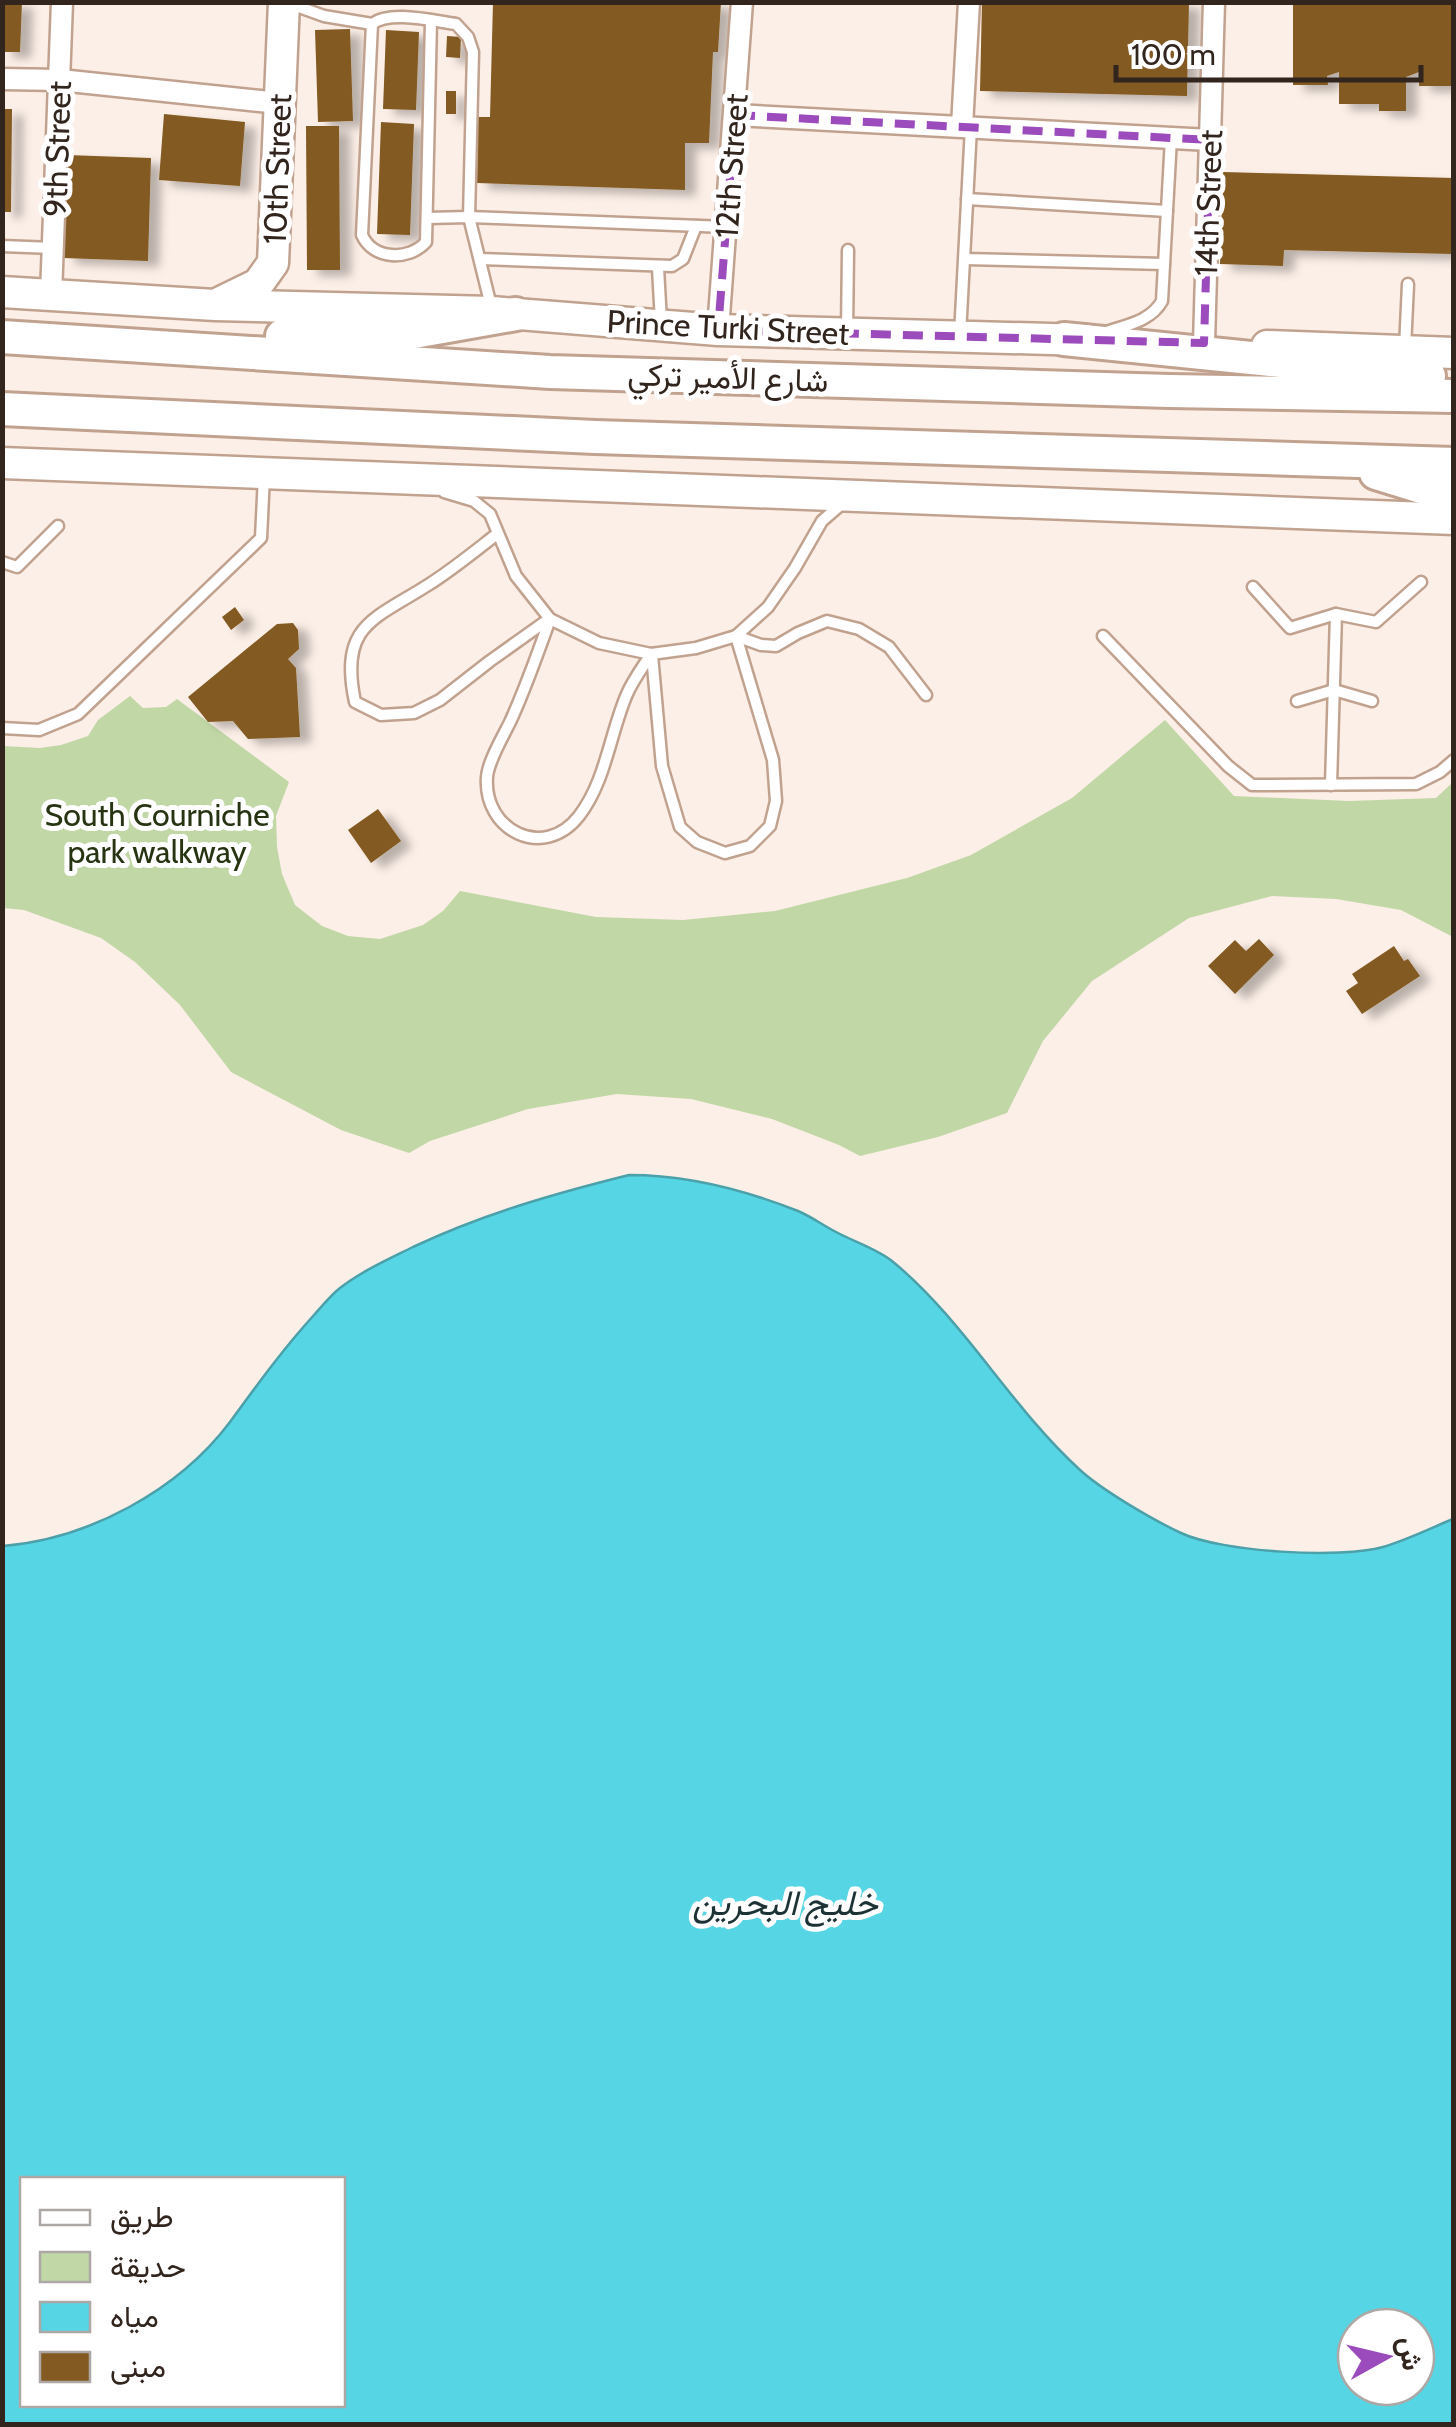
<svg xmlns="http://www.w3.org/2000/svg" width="1456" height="2427" font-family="Cabin,Vazirmatn,sans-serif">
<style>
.green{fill:#c1d7a6}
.water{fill:#56d5e4;stroke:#4ba0a9;stroke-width:2.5;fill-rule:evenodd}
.building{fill:#835a21;filter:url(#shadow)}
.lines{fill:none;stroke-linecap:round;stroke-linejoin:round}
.lane-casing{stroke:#c1a28f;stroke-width:15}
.street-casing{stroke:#c1a28f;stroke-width:25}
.secondary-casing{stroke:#c1a28f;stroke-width:35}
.primary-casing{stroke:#c1a28f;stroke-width:38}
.lane{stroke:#fff;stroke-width:10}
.street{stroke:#fff;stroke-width:20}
.secondary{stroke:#fff;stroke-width:30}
.primary{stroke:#fff;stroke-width:32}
.marked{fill:none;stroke:#9b4bbb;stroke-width:8;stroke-dasharray:20 12;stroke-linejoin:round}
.labels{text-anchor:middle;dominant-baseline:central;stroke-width:10;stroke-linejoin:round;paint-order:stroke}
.street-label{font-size:32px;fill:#31251e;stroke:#fff}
.park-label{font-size:32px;fill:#273412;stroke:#fff}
.water-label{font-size:35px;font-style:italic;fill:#1c3234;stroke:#fff}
</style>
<defs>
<filter id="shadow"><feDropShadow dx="11" dy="6" stdDeviation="5" flood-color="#0004"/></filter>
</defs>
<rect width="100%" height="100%" fill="#fcefe7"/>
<!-- green -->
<path class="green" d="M130 696 143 708 166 707 177 699 289 782 276 816 277 847 282 874 295 905 322 926 348 936 380 939 423 925 443 911 460 891 596 917 683 920 775 911 907 878 971 855 1072 798 1165 720 1234 796 1349 801 1436 798 1453 782V937L1401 910 1336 899 1272 896 1189 918 1092 981 1043 1041 1007 1113 938 1137 860 1156 839 1145 772 1119 691 1099 617 1094 528 1109 430 1141 409 1153 341 1130 231 1072 180 1005 135 962 101 938 24 910 3 908V746L40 748 61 745 88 736 98 720Z"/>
<!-- water -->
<path class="water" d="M629 1175C686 1175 745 1190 798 1211 812 1217 824 1226 838 1233 855 1242 877 1249 892 1261 964 1320 1010 1406 1079 1469 1100 1489 1153 1520 1181 1533 1221 1552 1341 1559 1383 1547 1407 1540 1431 1528 1453 1519V2424H3V1546C88 1539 178 1491 230 1422 257 1385 283 1349 314 1315 322 1306 331 1295 340 1288 362 1271 389 1259 413 1247 483 1214 553 1194 629 1175ZM22 2180H342V2404H22ZM1356 2327H1416V2387H1356Z"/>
<!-- building -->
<g class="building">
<path d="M2 2H22L20 52H2Z"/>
<path d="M493 2H721L718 52H713L709 143H685V190L477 183 478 117H490Z"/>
<path d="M982 2H1189L1187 96 980 91Z"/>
<path d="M1293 2H1454L1452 86H1419V72L1406 77V111H1379V104H1339V72L1327 76 1328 85H1293Z"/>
<path d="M350 29 353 121 318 122 315 30Z"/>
<path d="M386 30 419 32 416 110 383 109Z"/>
<path d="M447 36 461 37 460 58 446 57Z"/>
<rect x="446" y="91" width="10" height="23"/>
<path d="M2 109H12L11 212H2Z"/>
<path d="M164 114 245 122 240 186 159 180Z"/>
<path d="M381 122 414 124 410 235 377 234Z"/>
<path d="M306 126H339L340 270H307Z"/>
<path d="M67 155 151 158 148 261 64 258Z"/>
<path d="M1223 172 1454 178V254L1284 250 1283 266 1220 264Z"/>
<path d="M235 607 244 620 231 630 222 617Z"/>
<path d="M293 623 298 630 299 649 288 659 296 668 300 737 248 739 233 721 208 722 188 697 277 624Z"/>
<path d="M378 809 401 841 371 863 348 830Z"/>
<path d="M1259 939 1274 955 1235 994 1208 966 1235 940 1246 951Z"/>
<path d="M1394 946 1404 961 1408 959 1420 976 1362 1014 1346 991 1358 983 1352 974Z"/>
</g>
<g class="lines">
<defs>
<g id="lane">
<path d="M288 3 324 16 372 24"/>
<path d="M431 21 426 242C409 261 373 260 362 235L372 24C390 10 433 21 456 24L468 37 473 52 469 217 491 306"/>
<path d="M967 199 1167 211"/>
<path d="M427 218 469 217 726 227"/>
<path d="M2 246 53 248"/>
<path d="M480 259 672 266 683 259 696 226"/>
<path d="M965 259 1164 264"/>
<path d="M658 268 661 322"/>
<path d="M847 332 848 250"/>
<path d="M1106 332C1127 325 1151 321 1162 301L1171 138"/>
<path d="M960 335 971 127"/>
<path d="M1405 348 1408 284"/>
<path d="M444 492 474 501 490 514 516 576 550 619 599 643 651 654 696 648 736 636 768 607 795 568 822 521 844 502"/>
<path d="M497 534C475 551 452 570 428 585 373 620 339 625 355 702L381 715 414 713 440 700 490 661 549 619"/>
<path d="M2 562 17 567 58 526"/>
<path d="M1253 587 1290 628 1336 614 1376 622 1421 582"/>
<path d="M550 619C538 653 526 687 511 720 504 735 488 761 487 777 483 831 544 861 579 816 606 781 610 733 627 694 633 680 643 667 651 654"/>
<path d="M736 636 761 645 776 646 798 633 827 621 859 629 889 647 926 695"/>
<path d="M1103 636 1228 766 1252 785 1416 784 1440 772 1454 760"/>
<path d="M652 655 662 766 680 827 697 842 725 853 750 846 770 826 776 801 773 760 736 636"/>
<path d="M1297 701 1334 690 1372 701"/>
<path d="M2 728 39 730 78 714 261 538 264 476"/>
<path d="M1331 785 1336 614"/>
</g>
<g id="street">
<path d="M2 79 60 80 279 103"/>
<path d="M735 115 1210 140"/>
<path d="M962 126 969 2"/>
<path d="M51 295 62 2"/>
<path d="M718 330 742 2"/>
<path d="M1204 343 1214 2"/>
</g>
<g id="secondary">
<path d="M2 292 215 305 492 312 718 330 1086 340"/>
<path d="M221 302 258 284 273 263 284 2"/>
<path d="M1267 346 1454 353"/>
<path d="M2 463 1454 519"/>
</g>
<g id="primary">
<path d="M282 336 408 333 516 314"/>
<path d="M2 337 550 372 1169 391 1454 396"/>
<path d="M1064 339 1429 376"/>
<path d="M2 409 595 437 1454 464"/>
<path d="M1376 473 1454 497"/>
</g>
</defs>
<!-- lane casing -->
<use href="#lane" class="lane-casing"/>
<!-- street casing -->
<use href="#street" class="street-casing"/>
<!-- secondary casing -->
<use href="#secondary" class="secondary-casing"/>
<!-- primary casing -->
<use href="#primary" class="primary-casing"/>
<!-- lane -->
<use href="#lane" class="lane"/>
<!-- street -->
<use href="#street" class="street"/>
<!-- secondary -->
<use href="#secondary" class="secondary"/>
<!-- primary -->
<use href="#primary" class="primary"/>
</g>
<!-- marked area -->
<path class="marked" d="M735 115 1210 140 1204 343 718 330Z"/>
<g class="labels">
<!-- street labels -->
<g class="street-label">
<text transform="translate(57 149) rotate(-88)">9th Street</text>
<text transform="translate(731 166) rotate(-86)">12th Street</text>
<text transform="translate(277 169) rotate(-88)">10th Street</text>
<text transform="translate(1208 203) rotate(-88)">14th Street</text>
<text transform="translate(728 327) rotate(3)">Prince Turki Street</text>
<text transform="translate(728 377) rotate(2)">شارع الأمير تركي</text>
</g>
<!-- park labels -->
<g class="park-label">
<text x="157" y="814">South Courniche<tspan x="157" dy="37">park walkway</tspan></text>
</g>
<!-- water labels -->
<g class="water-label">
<text x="785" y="1902">خليج البحرين</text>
</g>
</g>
<!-- border -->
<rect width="1456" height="2427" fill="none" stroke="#31251e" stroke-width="10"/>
<!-- legend -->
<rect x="20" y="2177" width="325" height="230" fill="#ffffff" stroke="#ada8a5" stroke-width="2.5"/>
<rect x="40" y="2210" width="50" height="15" fill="#ffffff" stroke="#ada8a5" stroke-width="2.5"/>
<text x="110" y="2227" font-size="30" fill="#31251e">طريق</text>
<rect x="40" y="2252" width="50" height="30" fill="#c1d7a6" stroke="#ada8a5" stroke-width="2.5"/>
<text x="110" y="2277" font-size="30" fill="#31251e">حديقة</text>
<rect x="40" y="2302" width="50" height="30" fill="#56d5e4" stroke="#ada8a5" stroke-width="2.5"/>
<text x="110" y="2327" font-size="30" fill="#31251e">مياه</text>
<rect x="40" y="2352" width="50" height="30" fill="#835a21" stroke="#ada8a5" stroke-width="2.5"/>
<text x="110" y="2377" font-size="30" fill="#31251e">مبنى</text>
<!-- north arrow -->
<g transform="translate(1386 2357) rotate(82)"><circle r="48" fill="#ffffff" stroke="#ada8a5" stroke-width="2.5"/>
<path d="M0-8L18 38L0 25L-18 38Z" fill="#9b4bbb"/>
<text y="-15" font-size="28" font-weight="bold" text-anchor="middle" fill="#31251e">ش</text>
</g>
<!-- scale -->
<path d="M1116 65v15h305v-15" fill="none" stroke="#31251e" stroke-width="5"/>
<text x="1131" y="65" font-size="30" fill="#31251e" stroke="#ffffff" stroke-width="8" paint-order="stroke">100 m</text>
</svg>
